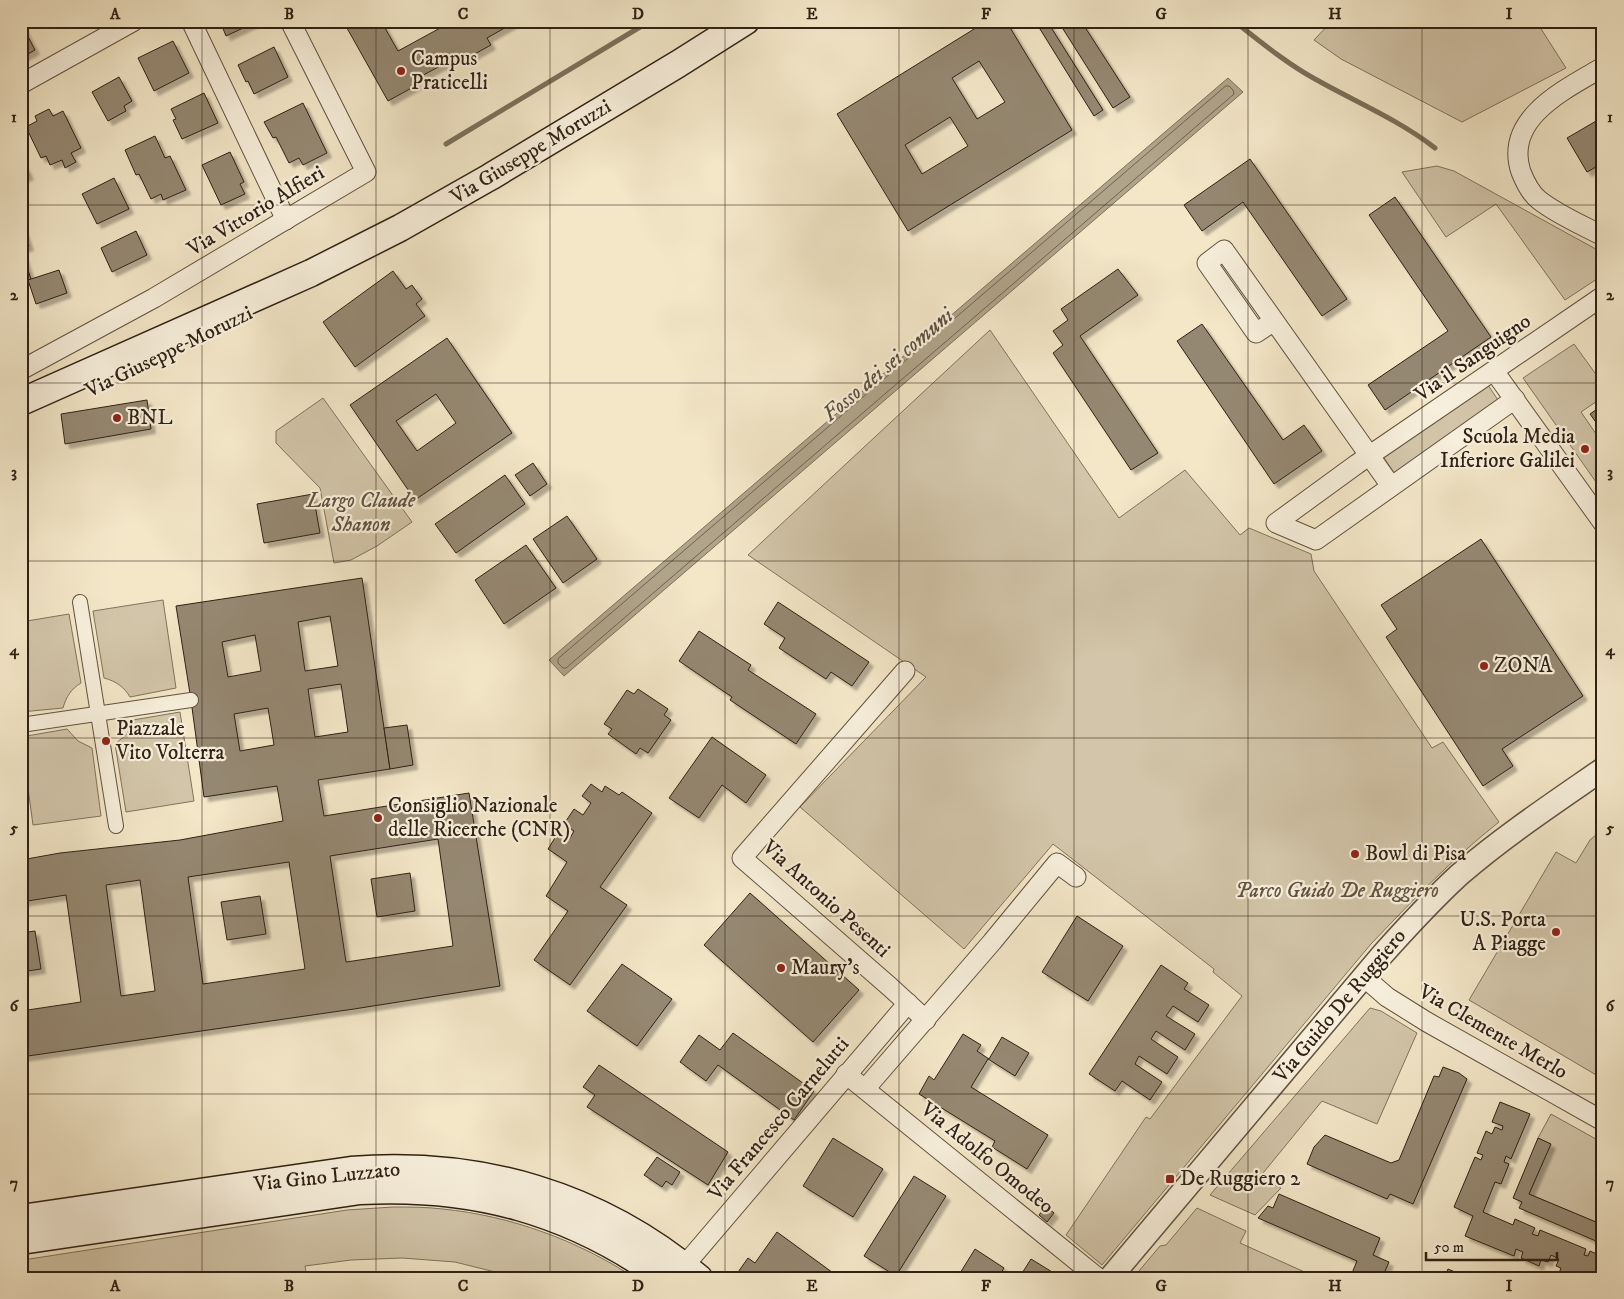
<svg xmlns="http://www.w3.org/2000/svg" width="1624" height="1299" font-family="'IM FELL DW Pica',serif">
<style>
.green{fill:#d2c5a9;stroke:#80735e}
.water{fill:#b0a48b;stroke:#7c705b}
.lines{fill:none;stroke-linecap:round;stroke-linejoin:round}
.shore{stroke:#706250;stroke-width:1}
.stream{stroke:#7c705b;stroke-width:5}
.building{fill:#958872;stroke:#2f2114;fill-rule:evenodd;filter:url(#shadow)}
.pedestrian-casing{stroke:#605241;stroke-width:16}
.minor-casing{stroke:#605241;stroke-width:21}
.tertiary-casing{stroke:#605241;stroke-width:25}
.secondary-casing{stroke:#2f2114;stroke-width:29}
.pedestrian{stroke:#f7efdb;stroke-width:14}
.minor{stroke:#f7efdb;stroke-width:19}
.tertiary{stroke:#f7efdb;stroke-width:22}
.secondary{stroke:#f7efdb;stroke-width:26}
.grid{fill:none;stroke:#2f2114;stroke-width:1;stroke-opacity:0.55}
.poi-dot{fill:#8f2418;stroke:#f7efdb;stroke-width:2}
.labels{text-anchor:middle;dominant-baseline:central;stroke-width:4.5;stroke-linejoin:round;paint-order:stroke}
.poi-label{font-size:21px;fill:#2f2114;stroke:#f7efdb;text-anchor:start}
.street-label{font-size:21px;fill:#2f2114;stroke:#f7efdb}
.park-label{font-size:21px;font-style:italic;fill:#605241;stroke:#f7efdb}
.water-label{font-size:22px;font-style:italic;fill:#5c4f3e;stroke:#f7efdb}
.neatline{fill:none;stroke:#2f2114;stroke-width:2}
.grid-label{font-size:16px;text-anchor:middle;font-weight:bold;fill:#2f2114}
</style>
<defs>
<filter id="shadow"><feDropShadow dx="4.5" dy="4.5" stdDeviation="1" flood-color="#0004"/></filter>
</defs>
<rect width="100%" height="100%" fill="#f3e7c8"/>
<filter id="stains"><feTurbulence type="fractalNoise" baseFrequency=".004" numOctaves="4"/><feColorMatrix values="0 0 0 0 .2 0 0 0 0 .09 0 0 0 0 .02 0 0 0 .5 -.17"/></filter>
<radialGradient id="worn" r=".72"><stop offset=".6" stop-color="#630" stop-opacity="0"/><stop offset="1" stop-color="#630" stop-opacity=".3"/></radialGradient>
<!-- green -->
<g class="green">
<path d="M1332 21H1536L1566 68 1462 122 1341 59 1314 40Z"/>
<path d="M1437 166 1454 171 1603 253V275L1565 300 1496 204 1446 237 1402 172Z"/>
<path d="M990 330 1119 518 1185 470 1240 535 1249 528 1311 554 1314 571 1432 748 1443 742 1499 822C1452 859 1412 901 1371 944L1102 1265 1066 1235 1146 1117 1150 1119 1242 996 1213 972 1214 969 1053 844 964 949 800 807 926 677 748 555Z"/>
<path d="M1574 344 1603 384V397L1581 412 1603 444V492L1523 378Z"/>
<path d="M1486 382 1498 400 1395 474 1382 455Z"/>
<path d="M323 398 412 522 377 546 351 560 334 563 320 488 276 443V431Z"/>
<path d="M163 600 176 688 130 697C124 687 116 681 104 678L93 611Z"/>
<path d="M69 614 81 683C71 689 66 697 63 708L21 712V622Z"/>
<path d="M180 712 194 801 126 812 115 744 127 734 133 720Z"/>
<path d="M67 729 78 741 92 748 101 816 33 825 21 737Z"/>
<path d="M1603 829V1079L1469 1000 1556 852 1576 863 1590 840Z"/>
<path d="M1370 1008 1381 1011 1417 1033 1377 1124 1322 1101 1259 1178 1281 1188 1255 1215 1210 1195Z"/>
<path d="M1551 1114 1603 1143V1225L1529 1194 1550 1144 1538 1138Z"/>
<path d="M393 1207C409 1207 426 1207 443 1209 511 1216 577 1240 635 1278H519L455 1262 402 1258 351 1260 305 1266 307 1278H25L23 1260 347 1210Z"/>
<path d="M1197 1208 1246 1231 1240 1243 1318 1278H1133L1160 1246 1166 1245Z"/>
</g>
<!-- water -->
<path class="water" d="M1228 78 1243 92 564 676 549 660Z"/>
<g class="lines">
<!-- shore -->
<path class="shore" d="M1226 86H1229L1233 90 1234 94 566 668H563L558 663V659Z"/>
<!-- stream -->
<g class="stream">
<path d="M1234 21C1261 42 1286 63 1315 79 1356 102 1399 120 1435 148"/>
<path d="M446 144 650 21"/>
</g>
</g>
<!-- building -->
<g class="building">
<path d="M220 21H258L226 36Z"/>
<path d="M343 21H381L398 51 442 27 438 21H517L487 38 491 45 462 61 459 56 414 80 417 85 388 101Z"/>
<path d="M987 21H1006L1072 130 908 231 837 114ZM979 61 1005 102 977 119 952 78ZM950 117 968 146 922 174 905 145Z"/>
<path d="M1035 21H1047L1103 110 1094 116Z"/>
<path d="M1058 21H1081L1130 97 1113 108Z"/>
<path d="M23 27 35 50 21 58V28Z"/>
<path d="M173 41 189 73 154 91 138 58Z"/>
<path d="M274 47 288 77 254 94 248 81 246 82 238 65Z"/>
<path d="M119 77 132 101 124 106 126 111 108 121 92 92Z"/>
<path d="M204 93 218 123 182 139 173 120 176 119 171 109Z"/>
<path d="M303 103 327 153 303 165 299 158 289 163 276 137 273 138 264 122Z"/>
<path d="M49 109 53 116 63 111 81 148 71 153 76 162 65 168 62 160 50 165 46 156 41 158 26 127 37 121 35 116Z"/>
<path d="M1603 117V163L1587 172 1567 138Z"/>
<path d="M155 136 165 158 170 156 186 190 163 200 161 194 151 199 139 174 136 175 125 150Z"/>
<path d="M230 152 244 182 240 184 245 194 221 205 202 165Z"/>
<path d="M1250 159 1347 299 1322 316 1243 202 1202 231 1184 205Z"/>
<path d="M21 160 29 175 21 179Z"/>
<path d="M114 178 129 209 97 224 82 194Z"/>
<path d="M1395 197 1491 337 1385 410 1368 385 1448 331 1369 215Z"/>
<path d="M21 226H22L29 246 21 249 31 279 21 283Z"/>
<path d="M136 231 147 255 112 272 101 248Z"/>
<path d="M1118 269 1138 295 1080 336 1158 453 1131 470 1053 353 1063 345 1053 331 1068 320 1061 309Z"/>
<path d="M59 270 67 293 36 304 28 280Z"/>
<path d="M393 271 406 289 412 285 422 299 416 304 425 316 355 367 323 322Z"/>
<path d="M1202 324 1283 440 1304 425 1322 451 1274 484 1177 341Z"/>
<path d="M447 338 512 433 415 500 350 405ZM436 394 456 423 417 451 396 421Z"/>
<path d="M147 400 151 429 65 444 61 414Z"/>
<path d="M1603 405V432L1590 414Z"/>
<path d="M533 463 547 484 530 496 515 475Z"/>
<path d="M505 475 525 504 456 553 435 524Z"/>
<path d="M313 494 320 533 264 543 257 504Z"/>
<path d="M567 516 597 559 563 583 533 539Z"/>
<path d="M1481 539 1583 696 1502 749 1513 766 1483 786 1386 637 1397 629 1381 605Z"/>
<path d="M526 545 556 588 504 624 475 580Z"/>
<path d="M362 578 390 769 318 780 324 816 469 793 500 986 354 1009 21 1057V1011L81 1002 66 895 21 902V860L60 853 180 840 283 821 277 786 204 797 191 700 176 606ZM330 616 338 666 305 671 298 622ZM255 635 261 671 228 677 222 642ZM341 684 348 732 315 737 308 689ZM268 708 274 745 240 751 234 714ZM438 839 453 946 346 962 330 856ZM289 862 305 969 203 984 188 877ZM140 880 155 991 121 996 106 885Z"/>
<path d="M778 602 869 662 852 686 831 672 826 679 779 648 785 638 764 624Z"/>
<path d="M699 631 751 665 748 670 816 714 796 744 730 700 732 697 679 661Z"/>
<path d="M638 689 668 709 664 715 671 720 648 753 640 748 636 754 608 734 612 729 604 724 627 690 634 694Z"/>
<path d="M407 725 413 765 390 769 384 728Z"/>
<path d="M712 737 766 775 746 803 722 785 699 818 669 798Z"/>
<path d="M591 784 602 792 605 786 619 795 622 792 652 813 600 887 627 905 570 985 534 960 568 911 546 896 567 862 548 849 558 833 569 840 574 831 564 824 574 809 583 815 591 803 582 796Z"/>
<path d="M410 873 415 911 377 917 371 879Z"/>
<path d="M750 893 859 990 813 1042 704 945Z"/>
<path d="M260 896 266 934 227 940 221 902Z"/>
<path d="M1077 916 1123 946 1088 1001 1042 972Z"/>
<path d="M35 931 41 969 21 972V933Z"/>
<path d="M622 964 672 999 637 1046 587 1011Z"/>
<path d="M1161 965 1188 983 1184 989 1209 1005 1198 1022 1173 1006 1166 1016 1195 1034 1185 1050 1156 1031 1151 1039 1178 1057 1167 1074 1139 1056 1135 1064 1162 1082 1150 1100 1122 1081 1115 1091 1089 1074Z"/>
<path d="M733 1033 814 1091 794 1120 718 1065 706 1081 680 1062 699 1035 720 1050Z"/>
<path d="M963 1034 981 1045 977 1051 989 1059 1002 1037 1029 1053 1015 1076 988 1059 971 1087 1048 1135 1027 1169 992 1147 995 1141 919 1094 929 1076 934 1080Z"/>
<path d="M599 1065 728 1152 708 1185 587 1107 595 1095 583 1087Z"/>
<path d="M1443 1067 1459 1073 1467 1079 1413 1204 1390 1194 1387 1199 1307 1164 1314 1147 1325 1135 1391 1163 1399 1160 1434 1076 1439 1077Z"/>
<path d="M1500 1102 1530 1114 1511 1159 1506 1156 1504 1162 1509 1164 1501 1184 1495 1182 1483 1212 1513 1225 1515 1219 1535 1228 1532 1234 1538 1236 1540 1230 1586 1249 1584 1255 1588 1256 1590 1251 1603 1257V1278H1562L1558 1276 1561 1268 1556 1266 1559 1259 1551 1255 1548 1262 1541 1260 1539 1266 1521 1258 1523 1252 1516 1249 1514 1256 1465 1236 1473 1216 1454 1207 1475 1157 1481 1160 1483 1155 1477 1153 1486 1131 1492 1134 1495 1127 1502 1130 1503 1126 1492 1122Z"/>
<path d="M833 1138 883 1169 853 1217 803 1186Z"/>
<path d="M1538 1138 1551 1144 1529 1194 1603 1225V1244L1519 1208 1522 1202 1513 1198Z"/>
<path d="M657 1157 680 1172 672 1185 666 1181 662 1187 644 1175Z"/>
<path d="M914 1176 946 1196 896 1276 864 1256Z"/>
<path d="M1279 1194 1380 1238 1373 1255 1389 1262 1382 1278H1350L1357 1261 1258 1218 1268 1206 1273 1208Z"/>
<path d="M1046 1206 1054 1213 1047 1222 1039 1215Z"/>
<path d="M777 1232 840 1278H740L736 1275 748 1258 755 1263Z"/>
<path d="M975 1249 1004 1268 998 1278H957Z"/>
<path d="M1031 1259 1062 1278H1019Z"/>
<path d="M1448 1269 1469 1278H1444Z"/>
</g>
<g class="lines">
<defs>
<g id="pedestrian">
<path d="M80 602 116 826"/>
<path d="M21 725 191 700"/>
</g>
<g id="minor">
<path d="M191 21 286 220"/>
<path d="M1603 67C1566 89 1503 118 1521 172 1525 182 1530 193 1539 200 1558 215 1582 225 1603 236"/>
<path d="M21 84 134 21"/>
<path d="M1274 321 1256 333 1207 263 1224 250 1391 486"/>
<path d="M21 370 154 298 366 172 290 21"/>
<path d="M1494 371 1603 523"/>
<path d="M1515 399 1316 540 1276 523 1357 464 1603 296"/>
<path d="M905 671 742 858 890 987 926 1020"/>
<path d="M1364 977 1387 997 1427 1022 1603 1121"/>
<path d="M846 1074 1098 1278"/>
<path d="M865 1089 992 942 1057 863 1076 877"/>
<path d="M684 1266 908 1003"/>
</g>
<path id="tertiary" d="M1110 1278 1382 955C1407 927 1432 900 1459 875 1504 836 1554 803 1603 769"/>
<g id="secondary">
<path d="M21 402 311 273 400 228 490 177 678 64 746 21"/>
<path d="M21 1218 351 1170C480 1160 599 1194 699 1278"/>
<path d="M21 1241 360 1191C473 1185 570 1211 663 1278"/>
</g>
</defs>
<!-- pedestrian casing -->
<use href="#pedestrian" class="pedestrian-casing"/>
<!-- minor casing -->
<use href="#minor" class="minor-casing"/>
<!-- tertiary casing -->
<use href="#tertiary" class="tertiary-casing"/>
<!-- secondary casing -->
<use href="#secondary" class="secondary-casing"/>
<!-- pedestrian -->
<use href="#pedestrian" class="pedestrian"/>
<!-- minor -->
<use href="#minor" class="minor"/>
<!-- tertiary -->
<use href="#tertiary" class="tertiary"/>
<!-- secondary -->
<use href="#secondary" class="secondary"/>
</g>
<!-- grid -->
<path class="grid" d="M202 21V1278M376 21V1278M550 21V1278M725 21V1278M899 21V1278M1074 21V1278M1248 21V1278M1422 21V1278M21 205H1603M21 383H1603M21 561H1603M21 738H1603M21 916H1603M21 1094H1603"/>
<!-- markers -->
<g class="poi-dot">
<circle cx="401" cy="71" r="5"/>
<circle cx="117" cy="418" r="5"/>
<circle cx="1585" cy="449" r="5"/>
<circle cx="1484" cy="666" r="5"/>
<circle cx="106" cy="741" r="5"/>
<circle cx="378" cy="818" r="5"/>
<circle cx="1355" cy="854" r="5"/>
<circle cx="1556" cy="932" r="5"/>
<circle cx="781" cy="968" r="5"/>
<rect x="1165" y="1174" width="10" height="10" rx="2.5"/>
</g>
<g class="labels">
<!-- poi labels -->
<g class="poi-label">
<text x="411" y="59">Campus<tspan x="411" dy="24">Praticelli</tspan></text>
<text x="127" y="418">BNL</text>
<text x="1575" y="437" text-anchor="end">Scuola Media<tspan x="1575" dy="24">Inferiore Galilei</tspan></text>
<text x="1494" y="666">ZONA</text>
<text x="116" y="729">Piazzale<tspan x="116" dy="24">Vito Volterra</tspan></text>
<text x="388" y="806">Consiglio Nazionale<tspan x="388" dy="24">delle Ricerche (CNR)</tspan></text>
<text x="1365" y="854">Bowl di Pisa</text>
<text x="1546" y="920" text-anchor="end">U.S. Porta<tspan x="1546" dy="24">A Piagge</tspan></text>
<text x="791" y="968">Maury's</text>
<text x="1180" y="1179">De Ruggiero 2</text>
</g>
<!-- street labels -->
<g class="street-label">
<text transform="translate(531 152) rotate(-31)">Via Giuseppe Moruzzi</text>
<text transform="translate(256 211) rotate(-31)">Via Vittorio Alfieri</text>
<text transform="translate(169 352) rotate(-26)">Via Giuseppe Moruzzi</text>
<text transform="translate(1473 358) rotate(-35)">Via il Sanguigno</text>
<text transform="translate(826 899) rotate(42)">Via Antonio Pesenti</text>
<text transform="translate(1340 1006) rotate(-50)">Via Guido De Ruggiero</text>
<text transform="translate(1493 1032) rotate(30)">Via Clemente Merlo</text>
<text transform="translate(779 1119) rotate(-50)">Via Francesco Carnelutti</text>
<text transform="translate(987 1158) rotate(39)">Via Adolfo Omodeo</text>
<text transform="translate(327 1177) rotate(-6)">Via Gino Luzzato</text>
</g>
<!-- park labels -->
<g class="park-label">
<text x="361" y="501">Largo Claude<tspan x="361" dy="24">Shanon</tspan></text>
<text x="1337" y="891">Parco Guido De Ruggiero</text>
</g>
<!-- water labels -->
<g class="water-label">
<text transform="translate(888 365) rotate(-40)">Fosso dei sei comuni</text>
</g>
</g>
<!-- margin -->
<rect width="1624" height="1299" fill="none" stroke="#f3e7c8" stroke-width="55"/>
<!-- scale -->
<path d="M1426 1252v8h131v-8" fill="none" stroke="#2f2114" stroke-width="2.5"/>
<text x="1434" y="1252" font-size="15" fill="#2f2114" stroke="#f7efdb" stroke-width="4" paint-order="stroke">50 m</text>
<rect x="28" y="28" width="1568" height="1244" class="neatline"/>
<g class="grid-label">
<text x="115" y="19">A</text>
<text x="289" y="19">B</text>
<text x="463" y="19">C</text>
<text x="638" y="19">D</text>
<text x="812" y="19">E</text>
<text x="986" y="19">F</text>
<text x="1161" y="19">G</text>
<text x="1335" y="19">H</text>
<text x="1509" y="19">I</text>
<text x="14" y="122">1</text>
<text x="1610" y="122">1</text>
<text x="14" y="300">2</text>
<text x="1610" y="300">2</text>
<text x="14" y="477">3</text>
<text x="1610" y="477">3</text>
<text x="14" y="655">4</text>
<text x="1610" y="655">4</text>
<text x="14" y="833">5</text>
<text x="1610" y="833">5</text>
<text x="14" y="1011">6</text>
<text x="1610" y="1011">6</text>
<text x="14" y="1188">7</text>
<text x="1610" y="1188">7</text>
<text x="115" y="1291">A</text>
<text x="289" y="1291">B</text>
<text x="463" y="1291">C</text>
<text x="638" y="1291">D</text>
<text x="812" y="1291">E</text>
<text x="986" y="1291">F</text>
<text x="1161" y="1291">G</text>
<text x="1335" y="1291">H</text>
<text x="1509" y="1291">I</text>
</g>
<rect width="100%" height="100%" filter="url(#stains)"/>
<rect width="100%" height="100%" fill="url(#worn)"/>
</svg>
